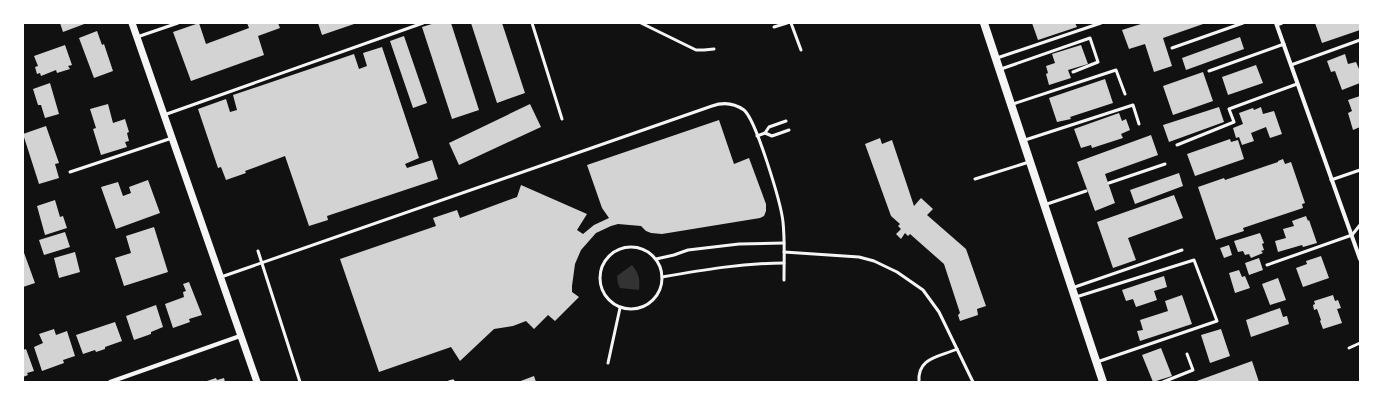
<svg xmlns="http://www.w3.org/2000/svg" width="1383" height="405" font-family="'PT Sans Narrow',sans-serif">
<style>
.water{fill:#333}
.building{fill:#d3d3d3}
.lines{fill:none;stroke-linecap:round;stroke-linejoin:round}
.service{stroke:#f5f5f5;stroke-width:3}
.minor{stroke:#f5f5f5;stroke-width:4}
.tertiary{stroke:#f5f5f5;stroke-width:7}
.secondary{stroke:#f5f5f5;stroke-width:8}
</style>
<rect width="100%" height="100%" fill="#111"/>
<!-- water -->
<path class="water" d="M632 265C639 273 640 279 639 290L620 288 618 284 617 276Z"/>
<!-- building -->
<g class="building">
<path d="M60 23H87L63 32Z"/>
<path d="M199 23 206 44 249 28 247 23H278L280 28 258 36 264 55 191 81 173 32Z"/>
<path d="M318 23H357L322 35Z"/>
<path d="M435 23H451L479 110 452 119 422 27Z"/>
<path d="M471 23H502L525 93 497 103Z"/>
<path d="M1032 23H1075L1077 27 1038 40Z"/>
<path d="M1144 23H1206L1163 38 1172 66 1154 72 1145 44 1129 49 1122 30Z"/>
<path d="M1315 23H1360V30L1322 43Z"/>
<path d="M97 31 102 45 104 44 113 71 94 78 79 38Z"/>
<path d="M404 36 427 103 413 108 390 41Z"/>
<path d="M1240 37 1244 49 1186 70 1182 58Z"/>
<path d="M65 45 72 65 68 66 70 69 57 73 56 70 41 76 40 73 37 74 35 67 38 66 34 56Z"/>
<path d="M1081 45 1088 64 1068 70 1071 78 1049 85 1046 74 1048 73 1046 66 1055 63 1052 54Z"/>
<path d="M382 47 419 158 405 164 407 168 432 160 438 179 327 216 328 220 309 226 285 156 245 171 246 173 226 180 221 167 218 168 198 109 226 99 230 112 237 110 233 95 354 54 359 69 367 66 363 53Z"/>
<path d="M1345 54 1348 64 1356 62 1359 69H1360V83L1342 90 1335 71 1331 72 1327 61Z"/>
<path d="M1256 65 1263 83 1228 95 1222 77Z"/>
<path d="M1203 72 1213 101 1173 115 1163 86Z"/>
<path d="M1105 79 1113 103 1070 117 1071 119 1057 122 1049 98Z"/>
<path d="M50 83 59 114 45 118 41 105H38L33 89Z"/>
<path d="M1360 96V127L1353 130 1348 113 1352 111 1348 100Z"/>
<path d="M108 104 113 123 125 119 129 132 127 133 129 141 125 142 127 147 101 155 93 129 96 128 90 109Z"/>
<path d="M530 104 541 127 459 165 449 143Z"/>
<path d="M1219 107 1224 122 1169 142 1163 125Z"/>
<path d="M1261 107 1263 114 1274 111 1282 134 1270 138 1266 127 1251 133 1254 141 1242 145 1239 137 1236 138 1233 128 1243 124 1239 113 1253 108 1254 110Z"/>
<path d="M1119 113 1122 121 1126 119 1130 130 1121 134 1123 138 1092 148 1091 145 1081 148 1074 129Z"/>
<path d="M719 120 734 164 749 158 766 204V211L764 216 760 218 662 234 651 233 646 231 641 226 618 224 611 226 596 233 581 250 575 264 572 286V292L579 297 555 321 548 315 534 329 526 321 513 326 494 329 460 361 451 347 379 372 340 259 436 226 433 218 457 210 460 218 517 197 521 185 587 214 577 230 583 234 594 225 609 218 602 208 587 165Z"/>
<path d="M46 126 59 163 55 164 59 178 39 184 23 134Z"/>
<path d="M1151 135 1158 155 1105 174 1115 203 1095 211 1077 162Z"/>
<path d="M880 138 882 144 892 140 914 206 921 198 933 209 927 215 966 249 986 306 977 309 978 315 960 321 958 315 960 313 944 264 910 234 908 236 905 233 901 239 896 234 901 229 898 226 900 224 891 216 865 144Z"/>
<path d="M1230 139 1231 142 1238 140 1244 159 1195 176 1187 154Z"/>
<path d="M1283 159 1285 164 1291 162 1305 203 1302 204 1303 208 1243 228 1244 231 1216 240 1198 187 1224 178 1225 180 1278 162V161Z"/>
<path d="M1179 173 1183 186 1135 204 1130 190Z"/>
<path d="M148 180 160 213 116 229 101 187 118 182 123 196 131 193 129 187Z"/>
<path d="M1174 195 1183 218 1128 238 1136 260 1113 268 1097 222Z"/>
<path d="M55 200 60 217 63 216 67 228 45 235 37 206Z"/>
<path d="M1306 216 1308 221 1309 220 1317 243 1303 247 1302 245 1278 252 1275 241 1286 238 1283 229 1294 226 1292 221Z"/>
<path d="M154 227 168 272 124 286 115 258 131 253 126 236Z"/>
<path d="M65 232 70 247 44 255 39 240Z"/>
<path d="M1260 233 1264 243 1262 244 1264 250 1261 251 1263 253 1251 258 1249 254 1245 255 1243 251 1238 252 1234 241Z"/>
<path d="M1229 245 1232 255 1224 258 1220 248Z"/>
<path d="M23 250 35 283 23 287Z"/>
<path d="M75 252 80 272 59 278 54 258Z"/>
<path d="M1321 256 1329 278 1303 287 1296 268 1307 264 1306 261Z"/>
<path d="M1259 258 1263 270 1249 275 1245 263Z"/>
<path d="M1239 270 1242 277 1245 276 1250 288 1235 293 1229 273Z"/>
<path d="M1164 276 1167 287 1154 291 1157 300 1136 307 1133 299 1126 301 1122 290Z"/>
<path d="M1278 278 1286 300 1270 305 1262 284Z"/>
<path d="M189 282 202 315 189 319 190 322 173 328 165 304 184 297 183 292 186 291 183 284Z"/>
<path d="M1182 295 1192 324 1140 341 1137 331 1143 330 1140 320 1168 311 1165 301Z"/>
<path d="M1333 295 1335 301 1338 300 1341 308 1337 309 1342 323 1323 329 1320 321 1321 320 1317 309 1314 310 1313 305 1315 304 1314 301Z"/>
<path d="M156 305 163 327 151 332V334L134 340 126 316Z"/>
<path d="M1280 308 1283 317 1287 316 1289 324 1251 337 1246 320Z"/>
<path d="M115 322 122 341 105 347V349L96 352 95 350 83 354 76 335Z"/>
<path d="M54 329 56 335 67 331 75 356 63 360 64 363 42 371 34 347 43 343 39 334Z"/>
<path d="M1221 329 1230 356 1210 363 1201 335Z"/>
<path d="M1161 348 1172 376 1153 382 1142 355Z"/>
<path d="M26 349 34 371 27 373 28 375 23 377V350Z"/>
<path d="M1252 361 1259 382H1194Z"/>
<path d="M534 376 536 382H518Z"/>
<path d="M216 378 217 380 224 378 225 382H204Z"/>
</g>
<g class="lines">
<!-- service -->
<g class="service">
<path d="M532 23 562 119"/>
<path d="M641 23 696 50H704L714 49"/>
<path d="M791 23 801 50"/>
<path d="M1277 25 1282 23"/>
<path d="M774 27 787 23"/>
<path d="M137 37 178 23"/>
<path d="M1172 48 1243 23"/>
<path d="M997 58 1101 23"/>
<path d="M1291 65 1360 40"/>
<path d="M1001 69 1090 38 1098 62 1073 72"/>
<path d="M1209 71 1284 44"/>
<path d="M1013 104 1116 70 1125 94"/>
<path d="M164 115 423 23"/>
<path d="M765 133 772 136 789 130"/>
<path d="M757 136 765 133 769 127 786 121"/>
<path d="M1025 140 1133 105 1139 124"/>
<path d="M1177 145 1234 122 1229 109 1297 84"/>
<path d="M70 172 172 138"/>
<path d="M975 179 1029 162"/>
<path d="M1331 180 1360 170"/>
<path d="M1109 183 1165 164"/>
<path d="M1044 205 1086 191"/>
<circle cx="631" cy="278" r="31"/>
<path d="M258 251 300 382"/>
<path d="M784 252 859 257 874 261 897 272 923 290 939 312 973 382"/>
<path d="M656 259 674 255 688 250 739 244 784 243"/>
<path d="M1267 265 1352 235 1360 225"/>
<path d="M221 277 712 106C723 102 734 103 744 110 756 120 781 203 783 222 785 241 784 260 784 280"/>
<path d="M662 277C702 270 743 263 784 263"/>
<path d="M1072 288 1182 250"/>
<path d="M1076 297 1194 260 1217 321 1097 362"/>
<path d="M1349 348 1360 343"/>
<path d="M608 363 620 308"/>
<path d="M449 382 453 381"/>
<path d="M919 382C917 357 940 357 957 349"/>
<path d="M1163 382 1193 370 1187 354"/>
</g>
<!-- minor -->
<g class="minor">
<path d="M1276 23 1360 259"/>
<path d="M110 382 240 336"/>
</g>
<!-- tertiary -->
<path class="tertiary" d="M132 23 257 382"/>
<!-- secondary -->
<path class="secondary" d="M984 23 1103 382"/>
</g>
<!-- border -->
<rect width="1383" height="405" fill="none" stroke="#ffffff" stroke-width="48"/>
</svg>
